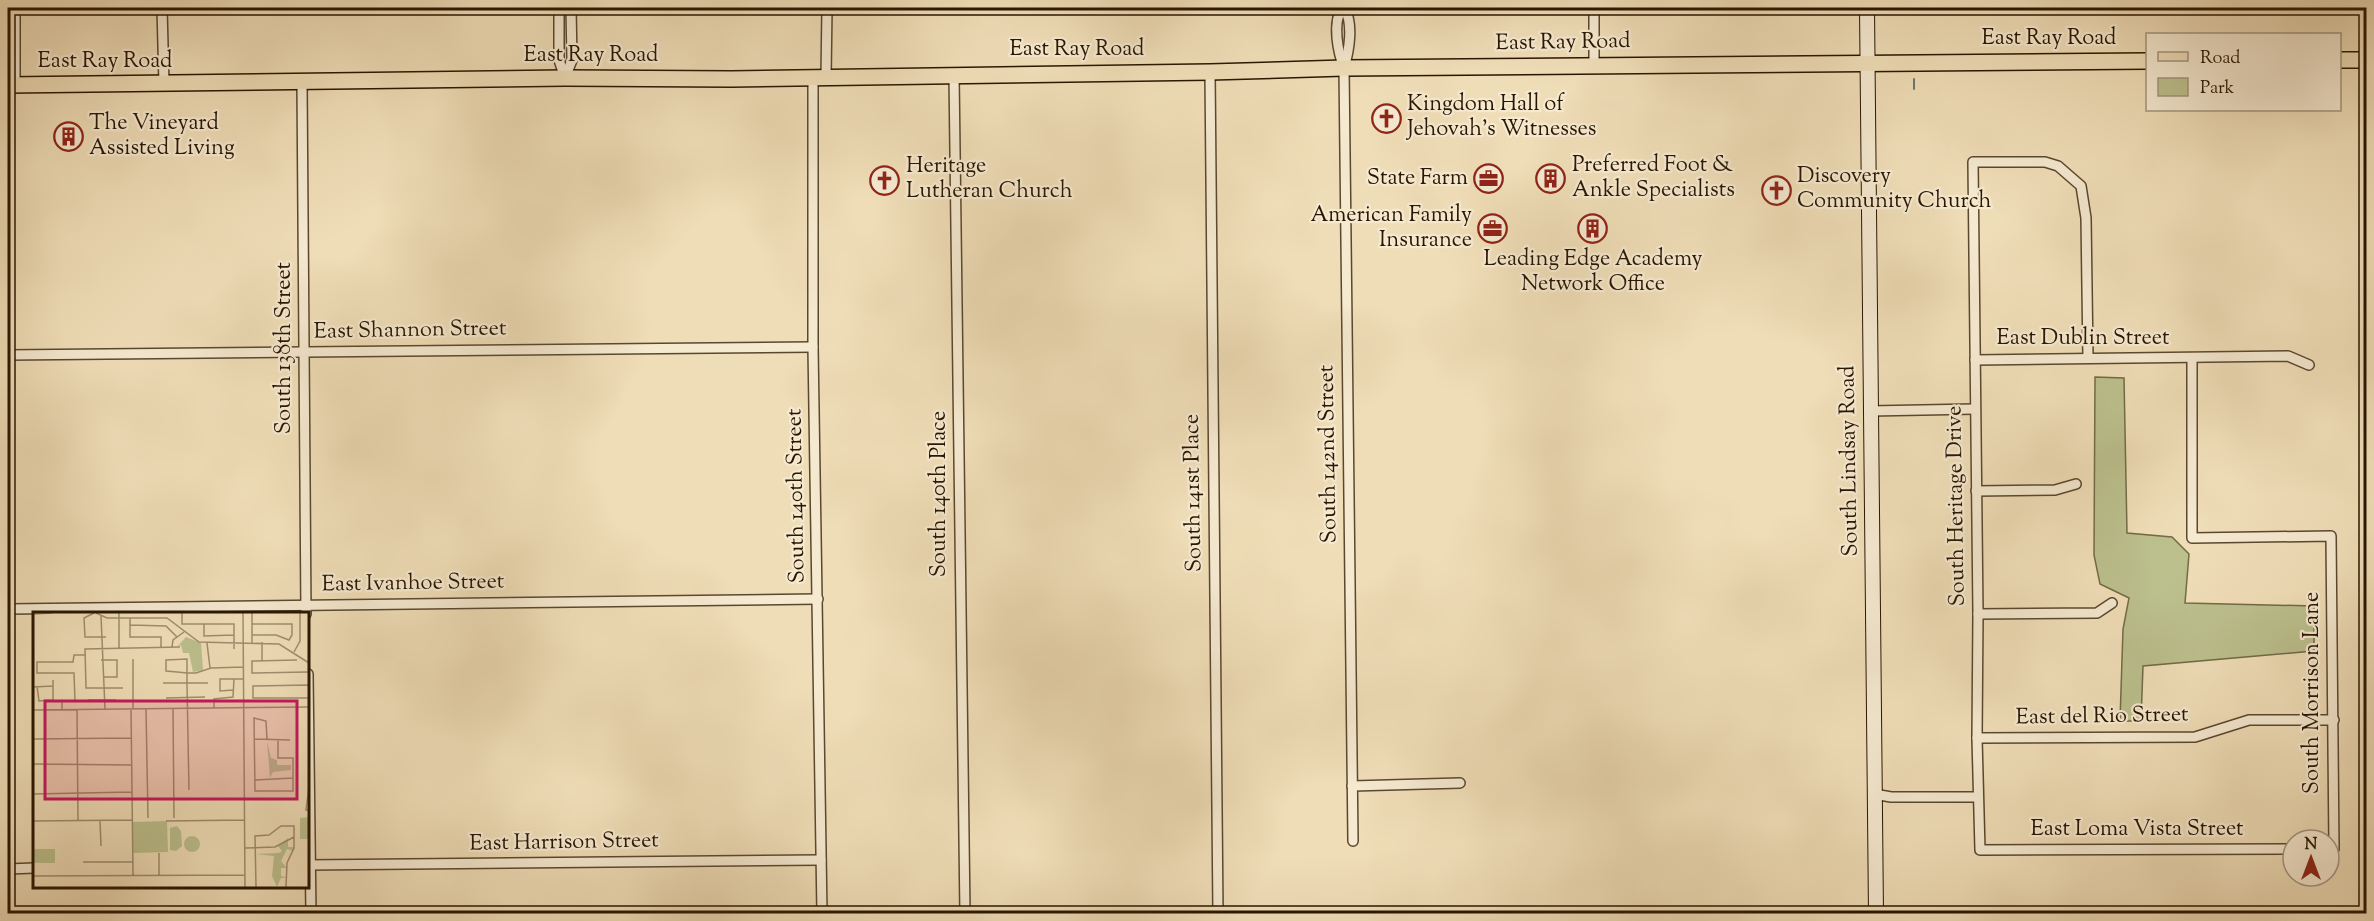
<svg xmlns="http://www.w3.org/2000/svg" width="2374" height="921" font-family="'Sorts Mill Goudy',serif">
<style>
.green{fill:#bbc08d;stroke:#726b46;stroke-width:1.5}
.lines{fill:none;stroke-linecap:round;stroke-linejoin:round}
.stream{stroke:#6f786e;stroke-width:2}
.street-casing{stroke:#5a482e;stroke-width:12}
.secondary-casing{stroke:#291600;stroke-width:16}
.primary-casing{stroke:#291600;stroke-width:18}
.street{stroke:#f5e9d0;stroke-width:9}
.secondary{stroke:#f5e9d0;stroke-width:14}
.primary{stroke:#efddb7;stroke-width:15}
.labels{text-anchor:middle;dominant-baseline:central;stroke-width:4.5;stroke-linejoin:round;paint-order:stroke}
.street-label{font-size:22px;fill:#291600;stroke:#f5e9d0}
.poi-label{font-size:22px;fill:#291600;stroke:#f5e9d0;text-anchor:start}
.inset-road{fill:none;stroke:#a08d6e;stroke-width:1.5}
.view{fill:#c2185b;fill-opacity:0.15;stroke:#c2185b;stroke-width:3}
.inset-edge{fill:none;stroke:#291600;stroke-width:3}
</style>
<rect width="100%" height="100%" fill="#efddb7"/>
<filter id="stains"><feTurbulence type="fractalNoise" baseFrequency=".00333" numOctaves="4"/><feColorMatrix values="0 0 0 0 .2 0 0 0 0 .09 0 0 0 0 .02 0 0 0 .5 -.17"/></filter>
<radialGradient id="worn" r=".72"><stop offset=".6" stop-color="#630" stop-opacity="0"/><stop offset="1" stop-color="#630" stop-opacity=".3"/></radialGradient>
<!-- green -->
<path class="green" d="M2095 377 2124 378 2127 533 2172 537 2189 554 2185 603 2314 606V651L2143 666 2141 721H2120L2123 629 2129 598 2100 584 2094 555Z"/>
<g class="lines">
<!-- stream -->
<path class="stream" d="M1914 79V89"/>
<defs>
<g id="street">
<path d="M15 8V85"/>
<path d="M162 8 164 84"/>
<path d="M559 8V60L565 78"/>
<path d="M1342 8C1332 23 1338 52 1344 68"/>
<path d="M1344 8C1354 23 1349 51 1344 68L1353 841"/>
<path d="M1594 8V65"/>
<path d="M1210 72 1218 914"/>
<path d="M954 75 965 914"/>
<path d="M813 77V347L822 914"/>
<path d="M826 77 827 8"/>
<path d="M565 78 572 60 571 8"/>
<path d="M302 82 306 614"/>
<path d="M8 355 813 347"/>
<path d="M2088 358 2086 218 2081 186 2058 166 2045 162H1973L1978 614 1977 738 1980 850 2293 849"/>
<path d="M2192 358V538L2331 536 2334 849H2329"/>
<path d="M1975 360 2288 356 2309 365"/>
<path d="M1870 411 1975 409"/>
<path d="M1976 491 2055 490 2076 484"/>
<path d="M8 609 818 599"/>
<path d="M1978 614 2097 613 2112 603"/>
<path d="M308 674 311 914"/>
<path d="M1977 738 2195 737 2249 720H2334"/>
<path d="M1352 786 1460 783"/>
<path d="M1874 794 1891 797H1978"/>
<path d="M308 865 821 860"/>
<path d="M8 869 34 868"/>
</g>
<path id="secondary" d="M1867 8 1876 914"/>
<g id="primary">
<path d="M2340 60H2366"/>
<path d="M8 85 565 78 732 79 1210 72 1344 68 2148 61"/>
</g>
</defs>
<!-- street casing -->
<use href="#street" class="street-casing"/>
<!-- secondary casing -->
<use href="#secondary" class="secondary-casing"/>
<!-- primary casing -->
<use href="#primary" class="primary-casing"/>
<!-- street -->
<use href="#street" class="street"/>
<!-- secondary -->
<use href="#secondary" class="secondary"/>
<!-- primary -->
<use href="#primary" class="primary"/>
</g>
<!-- icons -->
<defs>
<symbol id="church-ring" viewBox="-11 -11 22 22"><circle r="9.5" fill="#f5e9d0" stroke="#8f2418" stroke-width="1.5"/><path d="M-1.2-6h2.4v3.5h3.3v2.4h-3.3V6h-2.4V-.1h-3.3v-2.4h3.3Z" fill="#8f2418"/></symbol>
<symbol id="building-ring" viewBox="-11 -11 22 22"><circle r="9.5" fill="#f5e9d0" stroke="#8f2418" stroke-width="1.5"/><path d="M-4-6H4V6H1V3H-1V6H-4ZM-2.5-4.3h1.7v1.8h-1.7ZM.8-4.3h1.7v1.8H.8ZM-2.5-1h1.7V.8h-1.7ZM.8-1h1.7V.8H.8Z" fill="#8f2418"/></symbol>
<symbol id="office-ring" viewBox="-11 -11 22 22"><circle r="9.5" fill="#f5e9d0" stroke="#8f2418" stroke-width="1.5"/><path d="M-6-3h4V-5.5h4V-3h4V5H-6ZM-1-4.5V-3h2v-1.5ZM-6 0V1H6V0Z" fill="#8f2418"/></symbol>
</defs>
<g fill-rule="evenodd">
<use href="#church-ring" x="1370" y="102" width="33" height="33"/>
<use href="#building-ring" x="52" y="120" width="33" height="33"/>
<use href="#office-ring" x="1472" y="162" width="33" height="33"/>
<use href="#building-ring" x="1534" y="162" width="33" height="33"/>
<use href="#church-ring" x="868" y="164" width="33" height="33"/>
<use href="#church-ring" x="1760" y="174" width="33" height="33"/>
<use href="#building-ring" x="1576" y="212" width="33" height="33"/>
<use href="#office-ring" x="1476" y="212" width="33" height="33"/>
</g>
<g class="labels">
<!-- street labels -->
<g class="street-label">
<text x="2049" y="39">East Ray Road</text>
<text transform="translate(1563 43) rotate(-1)">East Ray Road</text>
<text x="1077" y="50">East Ray Road</text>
<text x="591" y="56">East Ray Road</text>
<text x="105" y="62">East Ray Road</text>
<text transform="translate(410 331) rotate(-1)">East Shannon Street</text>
<text x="2083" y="339">East Dublin Street</text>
<text transform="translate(285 348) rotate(-90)">South 138th Street</text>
<text transform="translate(1329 454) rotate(-91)">South 142nd Street</text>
<text transform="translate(1850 461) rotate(-91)">South Lindsay Road</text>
<text transform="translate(1194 493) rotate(-91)">South 141st Place</text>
<text transform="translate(940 494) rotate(-90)">South 140th Place</text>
<text transform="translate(797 496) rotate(-91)">South 140th Street</text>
<text transform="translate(1957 506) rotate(-91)">South Heritage Drive</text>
<text transform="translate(413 584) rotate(-1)">East Ivanhoe Street</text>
<text transform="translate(2313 693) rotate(-90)">South Morrison Lane</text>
<text transform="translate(2102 717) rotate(-1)">East del Rio Street</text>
<text x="2137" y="830">East Loma Vista Street</text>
<text transform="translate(564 843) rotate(-1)">East Harrison Street</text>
</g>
<!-- poi labels -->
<g class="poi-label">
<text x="1407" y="105">Kingdom Hall of<tspan x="1407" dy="25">Jehovah's Witnesses</tspan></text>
<text x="89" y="124">The Vineyard<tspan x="89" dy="25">Assisted Living</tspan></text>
<text x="1572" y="166">Preferred Foot &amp;<tspan x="1572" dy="25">Ankle Specialists</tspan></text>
<text x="906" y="167">Heritage<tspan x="906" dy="25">Lutheran Church</tspan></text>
<text x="1797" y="177">Discovery<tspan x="1797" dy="25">Community Church</tspan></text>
<text x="1468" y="179" text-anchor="end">State Farm</text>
<text x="1472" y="216" text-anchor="end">American Family<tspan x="1472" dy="25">Insurance</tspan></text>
<text x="1593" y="260" text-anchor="middle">Leading Edge Academy<tspan x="1593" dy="25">Network Office</tspan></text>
</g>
</g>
<!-- overview -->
<g transform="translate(33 612)">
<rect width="276" height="276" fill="#efddb7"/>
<path d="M153 25 168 31 170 58 160 60 156 41H150L148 33 144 35ZM234 129 238 146 244 148V153H258V158L240 160 237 166ZM276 205V227H267V206ZM134 209 135 240 100 241V210ZM144 214 148 219 149 234 143 239 137 238V216ZM151 232a8 8 0 1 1 16 0a8 8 0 1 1-16 0ZM255 226V235H261L260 239 254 237 248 249 254 256H248V264L255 266H248L244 275 239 264 241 244 222 242 246 241 249 239 245 234ZM0 237H22V251H0Z" fill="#bbc08d"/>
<path class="inset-road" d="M61 1 51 6 52 25H73M63 1 74 6H134L166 30 246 32 276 51M149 1V12H201V37M210 1 212 275M219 1V31M0 2 19 1M68 4 72 97M97 6V25H128V36M171 12V24L201 23M219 12H259V23L256 28 243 23H219M97 13 133 14 144 25M229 30V49M174 31 177 56M139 35 140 28 151 20M86 36V1M261 40 267 29V1M68 48H84V65H71M264 48 219 49V61L275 60M130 71H175M276 73V86H220V74L276 73M4 74 6 89 20 88V68M0 75 20 74M90 76H53L52 37 147 35M200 78 187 79V67H210M133 86 172 85M55 88H83M100 96V47M181 96V87L200 85 201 67M29 97V89H42L41 61H4V50H40L41 43H52M98 97 100 263M113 97 115 206M140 97 141 206M0 98 276 95M44 98 45 209M0 127 98 126M222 127 257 128M234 127 233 109 221 106 222 179H260V146H245V127M0 152 99 153M222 168 260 166M276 175 273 198H276M156 178 154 72V47L133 48V59L144 60 154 61H163L178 56 210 55M0 182 99 180M0 209 100 208M67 209 68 234M133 209 211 208M212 236 242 235 261 225M126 241V264M50 250H100M0 264 212 263M223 275 222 224 236 223 248 214H261V236L254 251 253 275"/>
<path class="view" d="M12 89H264V187H12Z"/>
<rect width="276" height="276" class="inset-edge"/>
</g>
<!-- margin -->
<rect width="2374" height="921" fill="none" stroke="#efddb7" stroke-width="30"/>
<rect x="9" y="9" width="2356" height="903" fill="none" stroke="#291600" stroke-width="3"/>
<rect x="15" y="15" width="2344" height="891" fill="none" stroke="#291600" stroke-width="1.5"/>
<!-- legend -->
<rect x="2146" y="33" width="195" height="78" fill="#f5e9d0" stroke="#a3957d" stroke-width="1.5"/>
<rect x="2158" y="52" width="30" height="9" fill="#efddb7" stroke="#a3957d" stroke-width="1.5"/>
<text x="2200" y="63" font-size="18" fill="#291600">Road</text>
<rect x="2158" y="78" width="30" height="18" fill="#bbc08d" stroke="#a3957d" stroke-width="1.5"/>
<text x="2200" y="93" font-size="18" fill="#291600">Park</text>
<!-- north arrow -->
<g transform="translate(2311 858)"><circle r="28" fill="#f5e9d0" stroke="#a3957d" stroke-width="1.5"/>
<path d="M0-4.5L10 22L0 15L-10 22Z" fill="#8f2418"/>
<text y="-9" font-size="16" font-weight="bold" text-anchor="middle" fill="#291600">N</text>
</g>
<rect width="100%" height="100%" filter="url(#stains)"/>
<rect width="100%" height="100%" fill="url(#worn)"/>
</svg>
